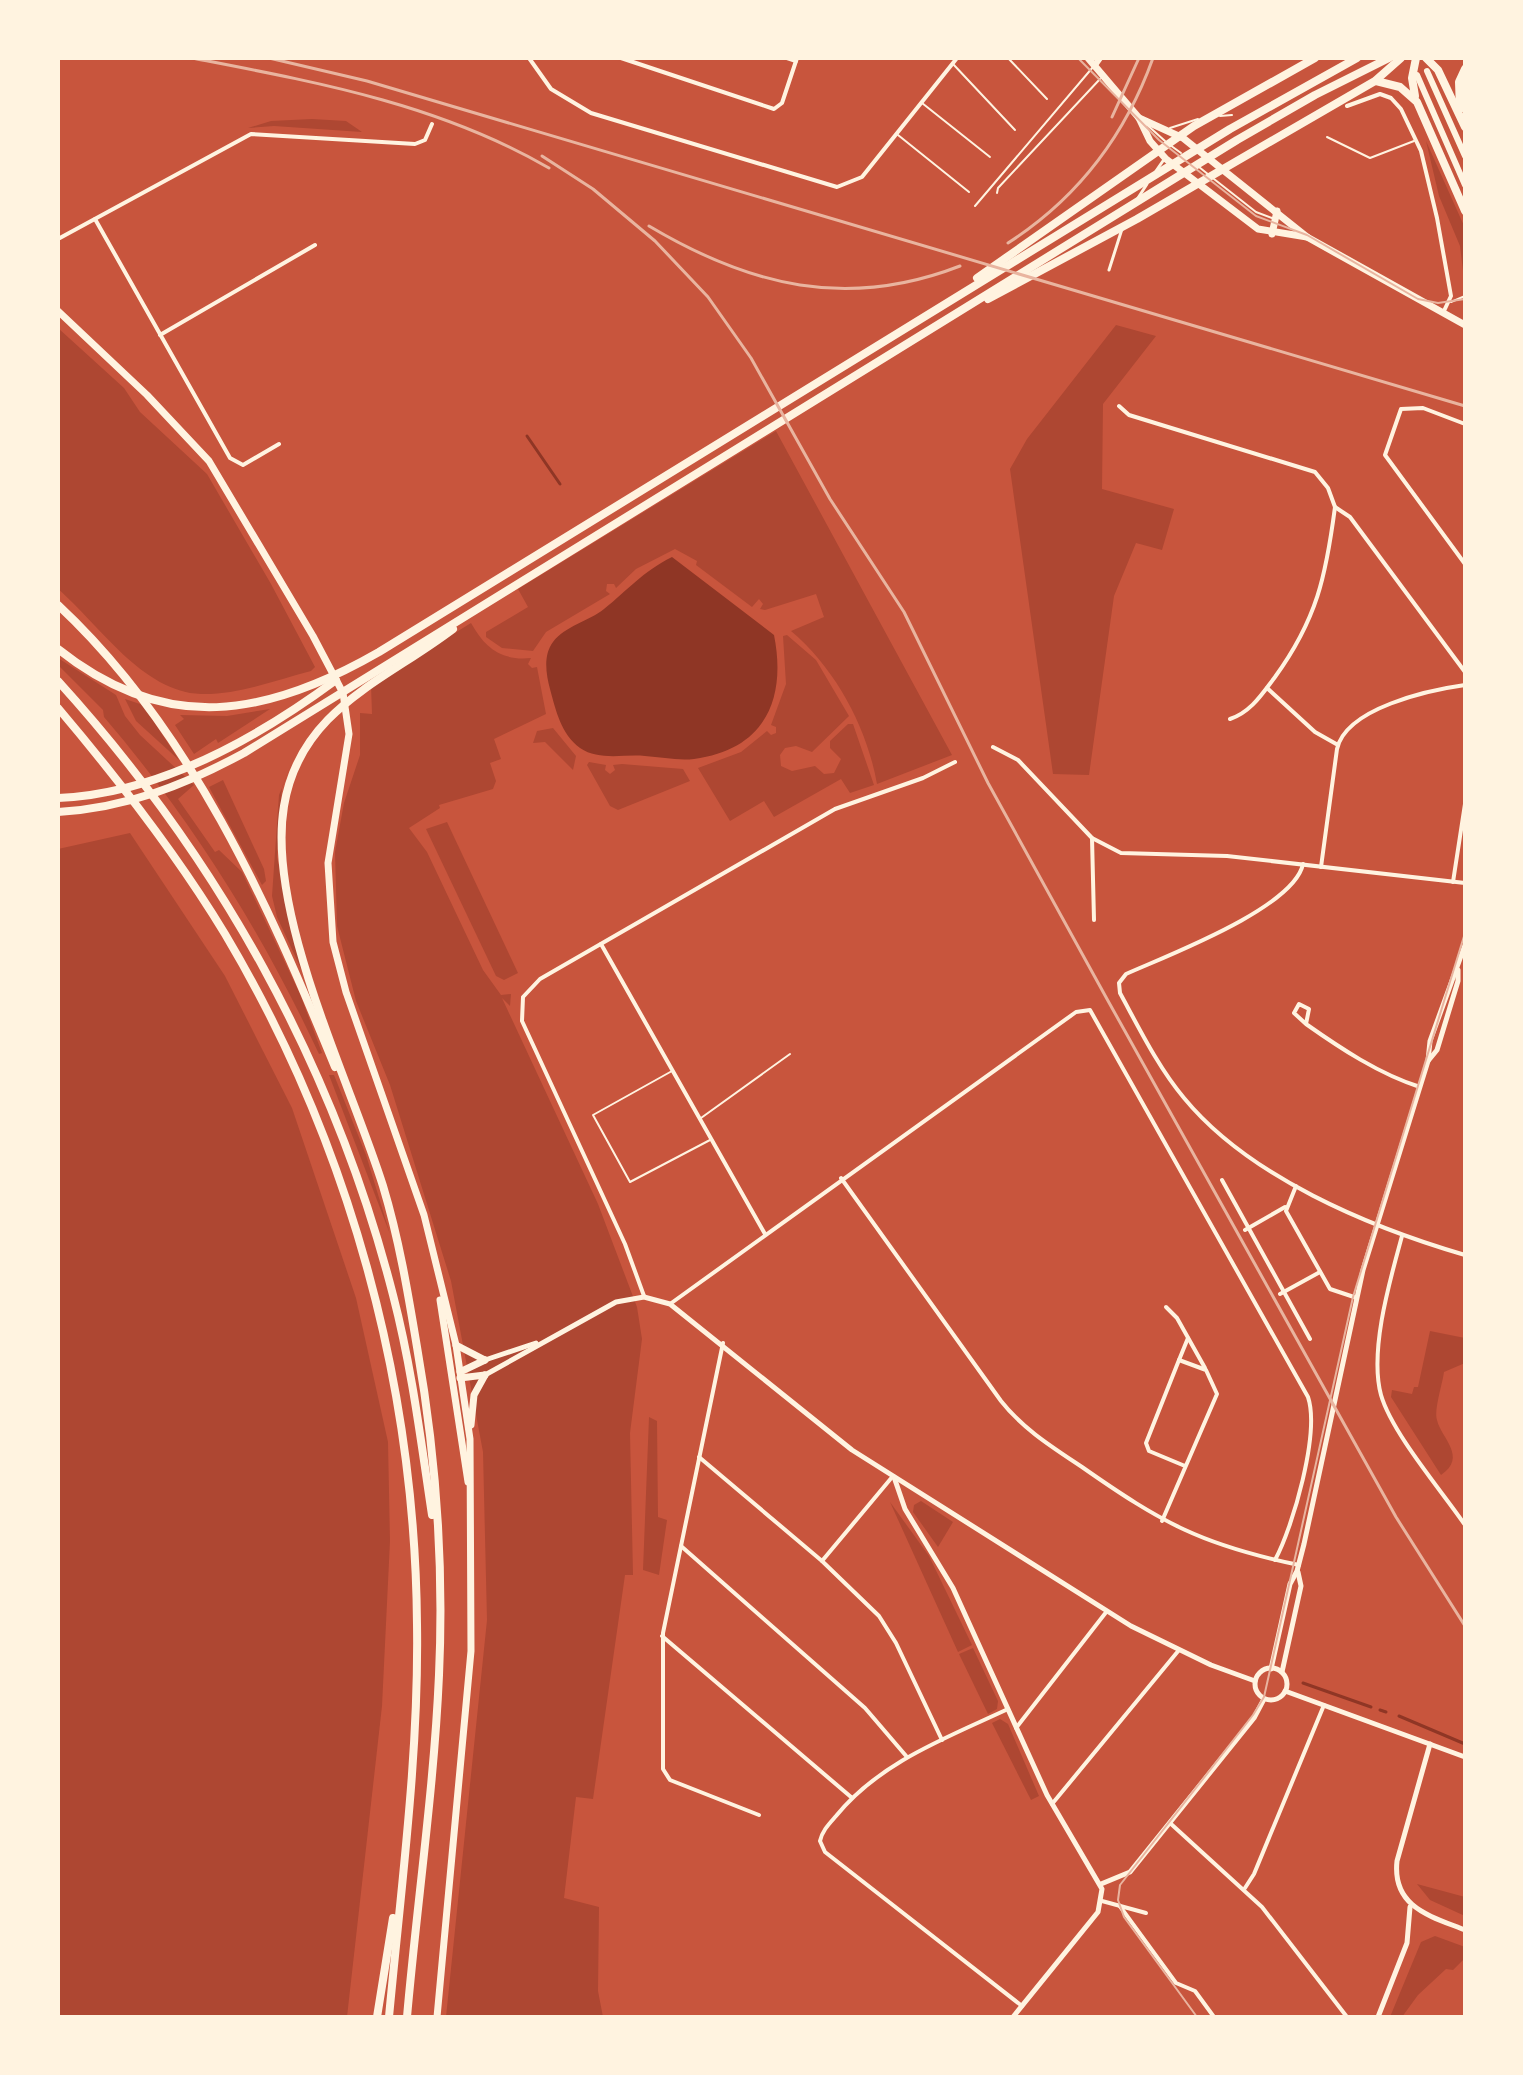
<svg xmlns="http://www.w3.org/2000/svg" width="1523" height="2075" font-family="Barlow,sans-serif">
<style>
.green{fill:#ae4732}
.water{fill:#8f3625}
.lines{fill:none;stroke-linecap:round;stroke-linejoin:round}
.stream{stroke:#8f3625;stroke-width:3}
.service{stroke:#fff3e0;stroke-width:2}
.pedestrian{stroke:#fff3e0;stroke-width:3}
.minor{stroke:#fff3e0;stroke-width:4}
.tertiary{stroke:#fff3e0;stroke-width:5}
.secondary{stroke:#fff3e0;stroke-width:6}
.primary{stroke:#fff3e0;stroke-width:7}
.motorway{stroke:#fff3e0;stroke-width:8}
.tram{stroke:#e9b49f;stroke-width:2}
.rail{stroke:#e9b49f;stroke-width:3}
</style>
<rect width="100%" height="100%" fill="#c8553d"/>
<!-- green -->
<g class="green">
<path d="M312 119 346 121 362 132 274 126 248 128 271 121Z"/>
<path d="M1426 141 1465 228V287L1460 246 1439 196Z"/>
<path d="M1116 325 1156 336 1103 404 1102 489 1174 509 1162 550 1136 543 1114 596 1089 775 1053 774 1010 469 1027 439Z"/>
<path d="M58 328 124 388 140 412 207 474 271 584 315 667 311 671C276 680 238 695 201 694 142 692 99 624 58 589Z"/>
<path d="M776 431 952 755 877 784C867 727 835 668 791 631L824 617 816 594 765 610 760 609 763 604 759 599 752 607 696 565 697 561 675 549 636 569 616 588 614 584H607L606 591 610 594 546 632 533 651 502 648 486 637V632L528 607 518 589Z"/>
<path d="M471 623C485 648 501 661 531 658L528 664 532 668 537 667 546 714 494 739 501 759 490 763 496 781 493 789 439 805 440 808 409 828 427 852 483 970 501 995 511 994 510 1006 502 998 598 1204 637 1307 642 1339 630 1433 633 1575H625L593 1799 576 1797 564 1898 599 1907 598 1991 603 2017H446L487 1620 483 1452 451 1281 390 1085 356 1001 337 926 335 852 344 803 360 755V713L372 714 371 685Z"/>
<path d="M787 635 816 660 849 716 812 752 796 746 785 748 780 755 781 766 792 771 815 766 824 774 834 773 841 759 830 748V741L848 724H853L874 785 850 793 841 779 774 817 764 801 730 821 698 768 741 752 767 731 771 735 776 733V727L771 725 786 684 783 636Z"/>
<path d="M58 658 116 695 125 716 140 735 194 785 178 799 215 852 219 850 242 872 300 994 322 1053 319 1054C262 932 192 820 104 717L103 710 58 665Z"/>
<path d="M125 699 143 705 179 760 136 721Z"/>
<path d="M270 709 218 743 216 739 194 754 175 725 184 719 180 715 227 716Z"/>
<path d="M553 728 576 756 573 770 545 742 533 743 537 731Z"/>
<path d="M294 758 282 787 277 857 302 971 277 917 272 896 279 795Z"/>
<path d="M589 762 606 765 605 770 610 774 615 770 613 765 622 764 683 769 690 781 618 810 610 806 587 765Z"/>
<path d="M223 780 264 869 266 881 262 885 209 787Z"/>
<path d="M447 822 518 973 504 980 496 976 426 829Z"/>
<path d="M130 833 225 976 292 1108 356 1298 388 1442 390 1541 382 1706 347 2017H58V849Z"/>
<path d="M329 1075H334L366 1155 390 1234Z"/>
<path d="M1430 1331 1465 1338V1363L1444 1372C1442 1386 1434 1409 1437 1420 1441 1438 1468 1457 1441 1475L1391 1397 1392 1390 1412 1394 1414 1387H1418Z"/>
<path d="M649 1417 657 1421 658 1517 667 1520 659 1575 643 1570Z"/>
<path d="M921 1501 953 1522 938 1547 913 1512 914 1505Z"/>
<path d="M890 1502 929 1556 972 1645 958 1652Z"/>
<path d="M973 1648 998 1701 997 1709 988 1714 959 1654Z"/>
<path d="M1000 1719 1008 1724 1039 1796 1031 1800 992 1723Z"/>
<path d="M1417 1884 1465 1897V1916L1430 1900Z"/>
<path d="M1435 1936 1465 1947V1958L1453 1970 1446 1969 1418 1995 1402 2017H1390L1421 1942Z"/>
</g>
<!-- water -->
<path class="water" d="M672 557 774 635C787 700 764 750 694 759 678 761 662 757 645 756 623 754 599 761 580 748 561 734 556 711 550 689 546 674 543 655 553 642 565 626 589 621 604 609 629 589 642 572 672 557Z"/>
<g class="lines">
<!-- stream -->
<g class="stream">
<path d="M527 436 560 484"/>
<path d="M1303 1683 1371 1707"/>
<path d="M1380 1710 1386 1712"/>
<path d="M1399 1716 1465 1744"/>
</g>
<!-- service -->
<g class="service">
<path d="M1008 58 1047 99"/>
<path d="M953 64 1015 130"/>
<path d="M922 103 990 157"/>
<path d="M1220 116 1232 115"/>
<path d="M1146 124 1165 141"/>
<path d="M1170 128 1198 119"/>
<path d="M898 135 969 192"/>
<path d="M1327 137 1370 158 1414 141"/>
<path d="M1170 145 1181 153"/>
<path d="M1199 167 1209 175"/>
<path d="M1214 179 1256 212 1272 218"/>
<path d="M997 193 998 188 1100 79"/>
<path d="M975 206 1093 67"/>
<path d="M1451 302 1465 296"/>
<path d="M672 1071 593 1115 630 1182 710 1140"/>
<path d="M701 1118 790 1054"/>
</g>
<!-- pedestrian -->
<g class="pedestrian">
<path d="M1156 171 1165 158"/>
<path d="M1138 198 1147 184"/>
<path d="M1109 270 1122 229"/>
</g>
<!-- minor -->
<g class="minor">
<path d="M529 58 551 89 591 113 837 187 862 177 957 58"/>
<path d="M621 58 774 109 782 103 797 58"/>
<path d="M787 58 796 61"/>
<path d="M1347 106 1380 94 1391 98 1401 109 1421 151 1437 218 1451 296 1443 313"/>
<path d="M95 219 230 458 243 465 279 444"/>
<path d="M58 239 251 134 415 144 425 140 432 124"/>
<path d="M160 335 315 245"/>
<path d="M1119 406 1129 415 1315 472 1328 488 1335 507 1350 517 1465 672"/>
<path d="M1465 424 1423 408 1401 409 1385 455 1465 564"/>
<path d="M1267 688 1315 732 1338 745"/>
<path d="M1230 719C1251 712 1262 694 1275 677 1317 619 1326 576 1335 507"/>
<path d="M993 747 1018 760 1092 838 1121 853 1227 856 1465 883"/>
<path d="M1092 838 1094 920"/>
<path d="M1303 864C1294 908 1166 956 1126 974L1119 983 1120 993C1139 1028 1158 1067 1184 1098 1249 1177 1369 1227 1465 1255"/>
<path d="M1321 867 1337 749C1346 708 1429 690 1465 685"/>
<path d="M1453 882 1465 804"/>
<path d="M601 944 765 1234"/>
<path d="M1306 1024 1294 1013 1299 1004 1309 1009 1306 1024C1340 1048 1379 1074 1420 1087"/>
<path d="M841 1178 1001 1401C1023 1429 1052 1447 1082 1467 1162 1523 1202 1545 1299 1565"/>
<path d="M1222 1180 1310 1339"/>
<path d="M1296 1186 1286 1211 1330 1289 1357 1298"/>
<path d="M1245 1230 1285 1207"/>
<path d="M1402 1236C1390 1280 1369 1351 1381 1395 1392 1433 1441 1490 1465 1525"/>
<path d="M1280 1294 1320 1272"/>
<path d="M644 1296 625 1244 522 1021 523 997 540 979 835 809 923 778 955 762"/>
<path d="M670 1304 1076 1012 1090 1010 1308 1397C1320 1433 1293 1527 1275 1560"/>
<path d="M1166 1307 1177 1318 1205 1368"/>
<path d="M723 1343 663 1633V1769L670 1780 759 1815"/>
<path d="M1179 1360 1188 1338"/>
<path d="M699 1457 822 1561 879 1616 896 1643 942 1740"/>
<path d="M1162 1521 1217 1394 1206 1370 1179 1360 1146 1443 1149 1451 1185 1466"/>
<path d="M681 1546 865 1708 907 1757"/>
<path d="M822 1561 893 1476"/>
<path d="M662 1636 851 1797"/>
<path d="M1008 1709C946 1738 880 1762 836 1816 829 1824 822 1831 820 1841L825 1852 1022 2006"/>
<path d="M1016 1728 1107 1611"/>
<path d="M1052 1804 1179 1650"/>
<path d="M1170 1823 1262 1907 1347 2017"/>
<path d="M1245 1888 1254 1874 1324 1705"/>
<path d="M1102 1901 1146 1913"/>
<path d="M1119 1905 1176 1983 1195 1991 1214 2017"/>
</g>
<!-- tertiary -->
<g class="tertiary">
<path d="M1428 1061 1437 1050 1458 981V970"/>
<path d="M485 1360 536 1343"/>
<path d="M485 1375 616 1302 644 1297 670 1304 852 1450 1131 1626 1211 1665 1255 1681"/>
<path d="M894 1477 905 1509 953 1588 1047 1795 1102 1889 1098 1912 1013 2017"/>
<circle cx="1271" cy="1684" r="16"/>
<path d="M1271 1669 1290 1584 1297 1571 1304 1544 1363 1270 1428 1061 1430 1041 1465 945"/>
<path d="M1282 1672 1301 1586 1298 1572"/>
<path d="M1285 1691 1465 1757"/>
<path d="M1430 1744 1397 1861C1392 1907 1430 1916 1465 1930"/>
<path d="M1101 1884 1130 1872 1254 1718 1264 1699"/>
<path d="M1378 2017 1407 1943 1410 1907"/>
</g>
<!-- secondary -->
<g class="secondary">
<path d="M1095 65 1100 58"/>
<path d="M1427 71 1465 156"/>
<path d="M1417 75 1465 185"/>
</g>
<!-- primary -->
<g class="primary">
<path d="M1088 58 1139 118 1150 141 1166 159 1258 229 1307 237"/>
<path d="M1139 118 1183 138 1307 237 1465 325"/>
<path d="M1272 234 1277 211"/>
<path d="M58 311 147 395 209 461 313 636 343 693 349 734 328 863 333 942 346 992 424 1215 456 1345 470 1439 471 1651 437 2017"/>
<path d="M440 1300 468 1482"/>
<path d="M456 1345 485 1360"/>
<path d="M460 1372 485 1360"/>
<path d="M460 1378 485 1375"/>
<path d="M471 1425 474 1395 485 1375"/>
</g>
<!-- motorway -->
<g class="motorway">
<path d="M1426 58 1438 70 1465 127"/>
<path d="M1376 81 1400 87 1417 102 1465 211"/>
<path d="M1415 96 1412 78 1416 58"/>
<path d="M1460 109 1459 82 1465 69"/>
<path d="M977 278 1194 126 1315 58"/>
<path d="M988 299 1137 219 1375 81 1401 58"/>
<path d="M58 605C190 728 268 903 335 1067"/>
<path d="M58 649C166 735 266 717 379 652L1230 129 1357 58"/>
<path d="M58 681C218 857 334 1065 393 1295 412 1368 421 1442 432 1515"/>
<path d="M58 708C119 780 176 853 225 934 349 1142 415 1383 417 1624 419 1755 401 1887 389 2017"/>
<path d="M58 798C159 794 256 739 336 680"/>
<path d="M58 812C126 808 185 785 244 753L1237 140 1315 95 1389 58"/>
<path d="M377 2017 393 1918"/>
<path d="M407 2017C417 1903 434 1789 439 1675 444 1565 436 1455 417 1347 408 1293 399 1239 383 1186 350 1081 266 913 284 806 300 709 385 681 453 629"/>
</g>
<!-- tram -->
<g class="tram">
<path d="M1078 58 1159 140 1256 216 1307 235 1418 299 1438 303 1465 299"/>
<path d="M1197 2017 1124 1917 1118 1900 1120 1885 1253 1715 1264 1697 1353 1297 1465 933"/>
</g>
<!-- rail -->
<g class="rail">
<path d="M192 58C316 82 439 104 549 168"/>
<path d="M269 58 367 81 1465 406"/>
<path d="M1112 117 1139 58"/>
<path d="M542 156 593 189 655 241 708 297 751 358 830 499 904 612 988 783 1107 999 1396 1517 1465 1626"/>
<path d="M649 226C750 286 847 310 960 266"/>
<path d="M1008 243C1078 198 1125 136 1153 58"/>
</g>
</g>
<!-- border -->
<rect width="1523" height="2075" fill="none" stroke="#fff3e0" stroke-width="120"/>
</svg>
